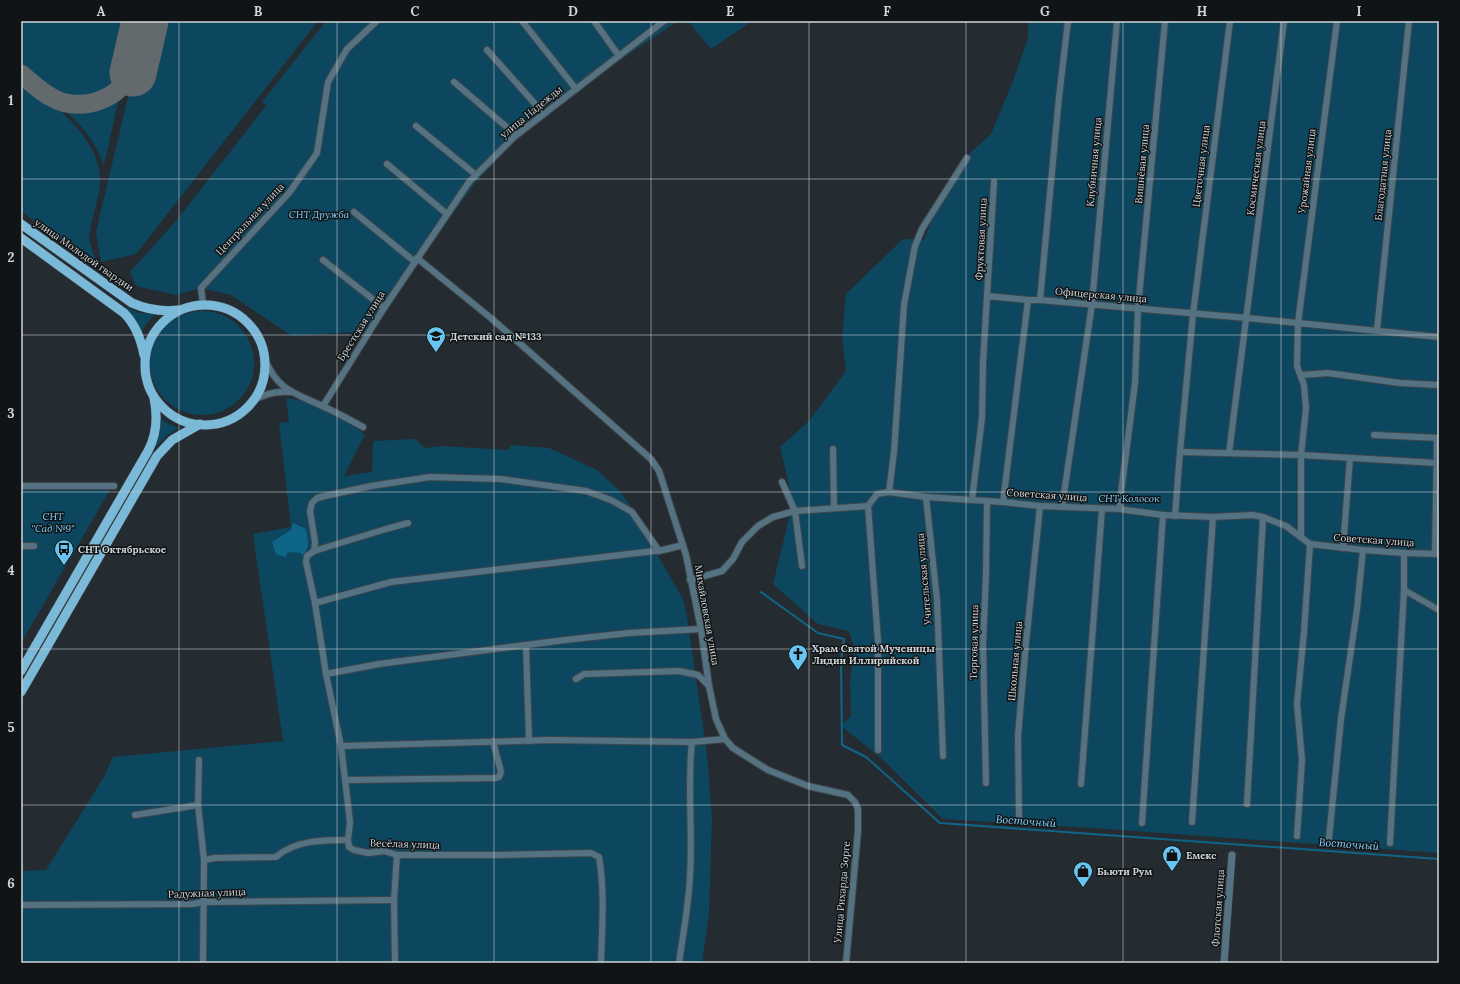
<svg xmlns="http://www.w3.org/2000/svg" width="1460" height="984" font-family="Lora,serif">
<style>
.green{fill:#0d475f}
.water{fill:#0e6588}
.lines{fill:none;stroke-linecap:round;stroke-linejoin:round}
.stream{stroke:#0e6588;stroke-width:2}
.taxiway{stroke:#636a6e;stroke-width:19}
.runway{stroke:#636a6e;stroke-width:47}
.minor-casing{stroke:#40474c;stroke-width:8}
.tertiary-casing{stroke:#40474c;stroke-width:8}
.primary-casing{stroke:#40474c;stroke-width:10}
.minor{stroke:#557282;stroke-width:6}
.tertiary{stroke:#557282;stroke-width:7}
.primary{stroke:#7bb9d9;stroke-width:9}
.grid{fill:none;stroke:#d0d5d8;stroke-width:1;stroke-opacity:0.55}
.labels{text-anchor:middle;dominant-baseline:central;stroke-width:3;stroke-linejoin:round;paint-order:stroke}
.street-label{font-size:10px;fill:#d0d5d8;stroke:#101416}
.park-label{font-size:10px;font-style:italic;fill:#83d4fd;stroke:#101416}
.poi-label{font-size:10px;font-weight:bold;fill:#d0d5d8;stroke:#101416;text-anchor:start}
.water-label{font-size:11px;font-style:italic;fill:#81d2fb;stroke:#101416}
.neatline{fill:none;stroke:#d0d5d8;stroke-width:1.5}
.grid-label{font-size:13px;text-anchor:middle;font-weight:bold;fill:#d0d5d8}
</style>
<rect width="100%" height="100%" fill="#242c31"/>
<!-- green -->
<g class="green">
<path d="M21 21H137C131 50 128 93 92 100 83 102 72 102 63 99 50 93 32 76 21 67Z"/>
<path d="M146 21H318L136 254 101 262 96 232Z"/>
<path d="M326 21H678L541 113 475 183 368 331 292 336 231 295 201 288 176 295 136 286 130 272 176 221 266 106 262 102Z"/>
<path d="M688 21H752L711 49Z"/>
<path d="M1028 21H1439V853L1093 828 943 819 880 757 841 726 851 716 850 682 854 647 849 631 818 624 773 584 793 502 780 447 809 421 846 371 842 337 846 294 903 239 924 240 943 192 966 157 991 134 1013 81 1028 38Z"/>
<path d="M21 80C53 104 102 138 100 183 99 197 94 212 91 225 91 229 89 234 89 237 90 245 94 254 96 261L85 258 21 211Z"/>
<path d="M120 93 104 165C94 139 81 124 60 106 87 111 98 110 120 93Z"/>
<path d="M125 307 139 313 155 314 146 324 140 335 123 309Z"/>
<circle cx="202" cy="363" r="52"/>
<path d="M286 398 304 401 341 419 365 434 344 476 372 472 373 441 415 439 425 448 442 446 508 450 511 445 549 448 597 470 620 491 629 504 635 521 655 551 683 599 687 617 707 754 712 818 709 913 702 963H21V871L46 870 104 777 113 757 283 741 253 534 291 527 279 423 289 422Z"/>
<path d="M158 416 167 423 179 428 166 436 155 448 152 447Z"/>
<path d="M21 485 111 488 21 643Z"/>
</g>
<!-- water -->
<path class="water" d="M293 523 306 529C308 540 310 547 303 556L301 553 288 552 285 557 276 554 272 542 291 530Z"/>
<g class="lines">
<!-- stream -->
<path class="stream" d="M761 592 818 633 844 639 841 661 842 745 866 757 940 823 1439 859"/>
<!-- taxiway -->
<path class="taxiway" d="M21 74C31 82 40 91 51 97 69 108 93 106 111 95 120 90 126 81 133 73"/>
<!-- runway -->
<path class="runway" d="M133 73 145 21"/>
<defs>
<g id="minor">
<path d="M522 21 576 89"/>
<path d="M594 21 619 56"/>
<path d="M1068 21 1059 97 1040 300 1247 318 1439 337"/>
<path d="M487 50 544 114"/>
<path d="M454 82 516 135"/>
<path d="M416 126 476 175"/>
<path d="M387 164 447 214"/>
<path d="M354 212 415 262"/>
<path d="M417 258 492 319 651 459 659 471 686 555 701 629 709 686 716 719 725 739 733 748 768 770 808 786 848 795 855 802 858 809V831L846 963"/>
<path d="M323 260 384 308"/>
<path d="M987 296 994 182"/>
<path d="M203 304 201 288 289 193 317 153 328 82 347 49 377 21"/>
<path d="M1377 330 1409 21"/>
<path d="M265 359C277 390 295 393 322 406 336 412 350 420 363 427"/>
<path d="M1301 375 1328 373 1400 383 1439 385"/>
<path d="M253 401C265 393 277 391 291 392"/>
<path d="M323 406 384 308 469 182 514 137 664 21"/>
<path d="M1374 435 1439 438"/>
<path d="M833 449 834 507"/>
<path d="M1180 452 1301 455 1437 463"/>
<path d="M1229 453 1284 21"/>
<path d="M782 482 795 511 802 566"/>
<path d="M21 486H114"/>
<path d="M889 492 894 452 904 305 915 246 922 229 967 158"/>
<path d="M926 497 937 600 943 756"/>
<path d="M972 500 982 418 983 363 987 296 1028 300"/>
<path d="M1003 502 1028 300H1040"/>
<path d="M868 506 878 641V750"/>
<path d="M1062 507 1092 304 1117 21"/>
<path d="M1119 509 1135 383 1138 308 1165 21"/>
<path d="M1175 516 1180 452 1193 314 1230 21"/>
<path d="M1301 537V455L1306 408 1304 385 1297 366 1298 323 1337 21"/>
<path d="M21 546H34"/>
<path d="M1343 548 1350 458"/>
<path d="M314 551 386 529 408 523"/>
<path d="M1435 554 1437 438"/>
<path d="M690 580 722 571 733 559 742 542 758 526 773 517 795 511 868 506 877 494 889 492 926 497 1003 502 1040 506 1119 509 1163 515 1213 517 1253 515 1263 517 1286 526 1310 544 1363 550 1404 553 1439 554"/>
<path d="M1404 590 1439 610"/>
<path d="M315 603 391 582 663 550 683 545"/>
<path d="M526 645 529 741"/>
<path d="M326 674 379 664 565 640 629 633 701 629"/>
<path d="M576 679 584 674 679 671 698 675 709 686"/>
<path d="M341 746 550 740 692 742 725 739"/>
<path d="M199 760 198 805 204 860 203 963"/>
<path d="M346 780 495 778 499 777 501 772 493 741"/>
<path d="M986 783 983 644 986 575 987 501"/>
<path d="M1081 784 1102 509"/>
<path d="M1247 804 1263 517"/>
<path d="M135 815 198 805"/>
<path d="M1019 819 1018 736 1026 643 1040 506"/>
<path d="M1192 822 1213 517"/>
<path d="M1142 823 1163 515"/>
<path d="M1297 836 1302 760 1297 704 1304 632 1310 544"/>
<path d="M1329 838 1341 719 1357 609 1363 550"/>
<path d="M1390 843 1404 590V553"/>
<path d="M204 860 215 858 276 857C295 840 323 840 348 840"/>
<path d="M21 905 193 904 203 902 394 900"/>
<path d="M395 963 394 900 397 855"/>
<path d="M601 963C602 928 605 892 599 857L591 853 499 855H397L384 851 368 853 354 850 349 847 348 840 350 822 341 746 326 674 315 603 306 562 307 556 314 551 315 542 310 511 312 503 317 498 325 496 371 486 430 477 501 479 586 491 611 500 632 512 659 551"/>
<path d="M679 963C683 934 689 904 690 875 693 831 687 786 692 742"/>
</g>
<path id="tertiary" d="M1224 963 1232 855"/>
<g id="primary">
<path d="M21 224 132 303C146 309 163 312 178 310"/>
<path d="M21 238 124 313C135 324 141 339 144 355"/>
<circle cx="205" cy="365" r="60"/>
<path d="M21 671 148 451C157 434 158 417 154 398"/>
<path d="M21 692 157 456 172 440 200 424"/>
</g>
</defs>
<!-- minor casing -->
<use href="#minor" class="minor-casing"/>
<!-- tertiary casing -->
<use href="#tertiary" class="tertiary-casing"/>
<!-- primary casing -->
<use href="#primary" class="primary-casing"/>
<!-- minor -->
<use href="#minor" class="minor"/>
<!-- tertiary -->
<use href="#tertiary" class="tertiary"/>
<!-- primary -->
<use href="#primary" class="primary"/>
</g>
<!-- grid -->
<path class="grid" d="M179 21V963M337 21V963M494 21V963M651 21V963M809 21V963M966 21V963M1123 21V963M1281 21V963M21 179H1439M21 335H1439M21 492H1439M21 649H1439M21 805H1439"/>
<!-- icons -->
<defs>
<symbol id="school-pin" viewBox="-11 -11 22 30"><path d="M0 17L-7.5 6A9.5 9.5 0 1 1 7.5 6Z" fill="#68c4f0" stroke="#101416"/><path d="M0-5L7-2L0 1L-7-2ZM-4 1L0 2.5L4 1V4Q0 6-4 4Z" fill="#111"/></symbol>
<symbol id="bus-pin" viewBox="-11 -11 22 30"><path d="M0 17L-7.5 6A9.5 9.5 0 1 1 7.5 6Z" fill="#68c4f0" stroke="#101416"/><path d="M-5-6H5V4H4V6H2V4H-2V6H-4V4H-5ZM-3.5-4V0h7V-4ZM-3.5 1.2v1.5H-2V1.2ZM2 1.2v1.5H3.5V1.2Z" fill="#111"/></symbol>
<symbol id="church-pin" viewBox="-11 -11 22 30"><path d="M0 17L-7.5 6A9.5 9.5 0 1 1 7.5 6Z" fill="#68c4f0" stroke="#101416"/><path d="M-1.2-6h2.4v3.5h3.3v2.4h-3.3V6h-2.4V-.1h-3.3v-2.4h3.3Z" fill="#111"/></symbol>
<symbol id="shop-pin" viewBox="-11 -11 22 30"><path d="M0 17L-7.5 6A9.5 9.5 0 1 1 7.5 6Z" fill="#68c4f0" stroke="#101416"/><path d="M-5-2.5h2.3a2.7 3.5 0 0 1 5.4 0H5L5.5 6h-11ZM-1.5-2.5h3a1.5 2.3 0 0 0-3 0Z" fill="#111"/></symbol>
</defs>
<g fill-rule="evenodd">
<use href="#school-pin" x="425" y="325" width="22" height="30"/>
<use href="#bus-pin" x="53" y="538" width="22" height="30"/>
<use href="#church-pin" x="787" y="643" width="22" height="30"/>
<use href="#shop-pin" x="1161" y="844" width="22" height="30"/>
<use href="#shop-pin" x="1072" y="860" width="22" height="30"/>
</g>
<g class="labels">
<!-- street labels -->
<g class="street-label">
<text transform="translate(531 112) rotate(-39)">улица Надежды</text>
<text transform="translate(1094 162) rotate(-85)">Клубничная улица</text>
<text transform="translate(1142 164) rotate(-85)">Вишнёвая улица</text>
<text transform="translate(1201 166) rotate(-83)">Цветочная улица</text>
<text transform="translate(1256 168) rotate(-83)">Космическая улица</text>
<text transform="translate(1307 171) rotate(-83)">Урожайная улица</text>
<text transform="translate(1383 175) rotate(-84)">Благодатная улица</text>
<text transform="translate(250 219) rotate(-47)">Центральная улица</text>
<text transform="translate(981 239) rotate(-87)">Фруктовая улица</text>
<text transform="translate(84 255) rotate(35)">улица Молодой гвардии</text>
<text transform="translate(1101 295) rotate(5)">Офицерская улица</text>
<text transform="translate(361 326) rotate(-58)">Брестская улица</text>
<text transform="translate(1047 495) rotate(4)">Советская улица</text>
<text transform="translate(1374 540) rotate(4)">Советская улица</text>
<text transform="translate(924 579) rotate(-95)">Учительская улица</text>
<text transform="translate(707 615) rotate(80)">Михайловская улица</text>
<text transform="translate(974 642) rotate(-89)">Торговая улица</text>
<text transform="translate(1015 661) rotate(-85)">Школьная улица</text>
<text transform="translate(405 844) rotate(2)">Весёлая улица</text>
<text transform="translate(842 892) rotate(-85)">Улица Рихарда Зорге</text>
<text transform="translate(207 893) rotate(-2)">Радужная улица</text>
<text transform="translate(1218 908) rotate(-86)">Флотская улица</text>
</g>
<!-- park labels -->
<g class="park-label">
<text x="319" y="214">СНТ Дружба</text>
<text x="1129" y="498">СНТ Колосок</text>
<text x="53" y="516">СНТ<tspan x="53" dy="12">"Сад №9"</tspan></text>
</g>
<!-- poi labels -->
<g class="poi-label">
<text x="450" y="336">Детский сад №133</text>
<text x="78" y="549">СНТ Октябрьское</text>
<text x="812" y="648">Храм Святой Мученицы<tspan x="812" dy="12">Лидии Иллирийской</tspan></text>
<text x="1186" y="855">Емекс</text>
<text x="1097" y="871">Бьюти Рум</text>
</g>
<!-- water labels -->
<g class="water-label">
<text transform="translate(1026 821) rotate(4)">Восточный</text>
<text transform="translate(1349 844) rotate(4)">Восточный</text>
</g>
</g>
<!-- border -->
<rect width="1460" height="984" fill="none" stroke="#101416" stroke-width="44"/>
<rect x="22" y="22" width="1416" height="940" class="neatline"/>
<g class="grid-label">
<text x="101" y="16">A</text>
<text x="258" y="16">B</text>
<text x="415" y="16">C</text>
<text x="573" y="16">D</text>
<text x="730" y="16">E</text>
<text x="887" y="16">F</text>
<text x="1045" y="16">G</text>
<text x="1202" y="16">H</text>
<text x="1359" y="16">I</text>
<text x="11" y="105">1</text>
<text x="11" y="262">2</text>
<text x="11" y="418">3</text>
<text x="11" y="575">4</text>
<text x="11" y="732">5</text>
<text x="11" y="888">6</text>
</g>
</svg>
